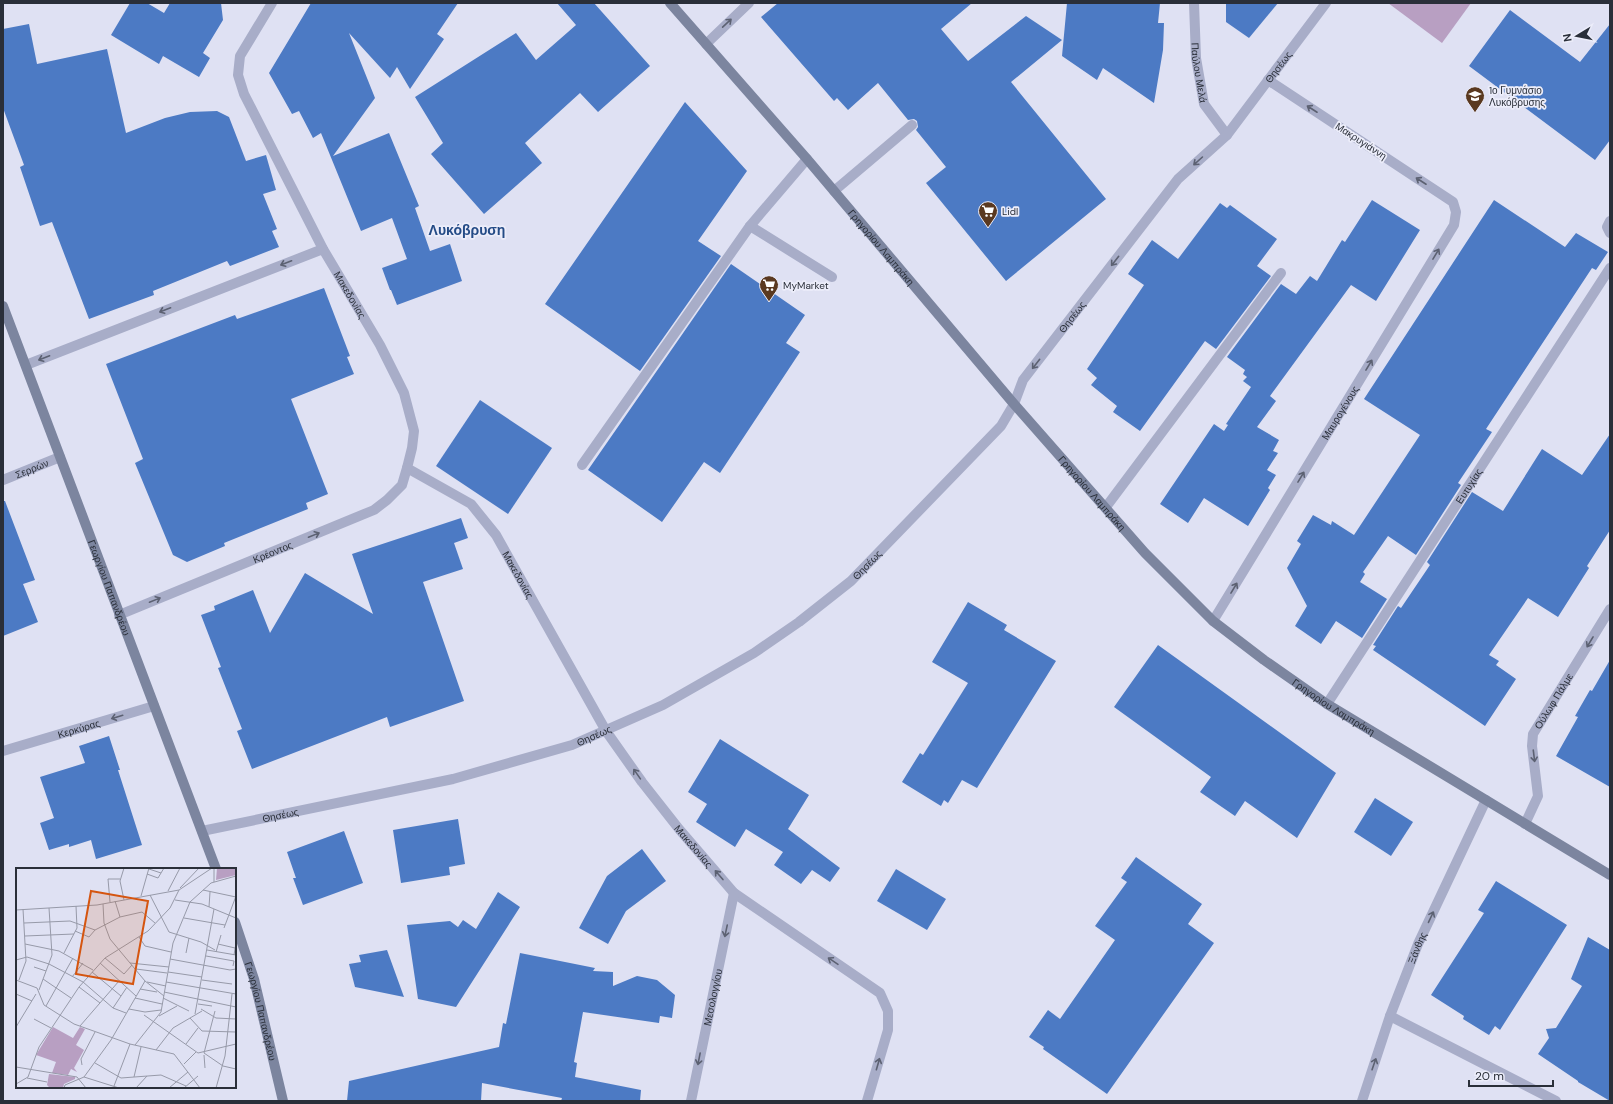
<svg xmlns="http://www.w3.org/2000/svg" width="1613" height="1104" font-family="'DM Sans',sans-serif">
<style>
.garden{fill:#b89fc2}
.building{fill:#4c7ac4}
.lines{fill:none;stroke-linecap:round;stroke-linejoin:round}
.lane{stroke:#a8adc8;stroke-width:10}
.street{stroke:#a8adc8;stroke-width:10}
.secondary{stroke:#7c859f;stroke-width:10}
.oneway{stroke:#5c6172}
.labels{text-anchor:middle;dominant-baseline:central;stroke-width:3.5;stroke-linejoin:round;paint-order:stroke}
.street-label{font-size:10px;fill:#2a2f39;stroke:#ecedfa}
.poi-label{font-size:10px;fill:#2a2f39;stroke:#ecedfa;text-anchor:start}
.district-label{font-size:14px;font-weight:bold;fill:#244b86;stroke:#ecedfa}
.inset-road{fill:none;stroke:#979aa9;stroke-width:1}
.view{fill:#d55510;fill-opacity:0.15;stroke:#d55510;stroke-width:2}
.inset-edge{fill:none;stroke:#2a2f39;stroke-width:2}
</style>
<rect width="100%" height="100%" fill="#dfe1f3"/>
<!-- garden -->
<path class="garden" d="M1388 3H1471L1442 43Z"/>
<!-- building -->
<g class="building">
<path d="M130 3H147L164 13 170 3H221L223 20 203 53 210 58 199 77 163 56 159 64 111 35Z"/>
<path d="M311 3H458L437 34 444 39 410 89 397 67 390 78 349 33 375 98 333 156 389 133 419 206 415 208 430 251 450 244 462 281 397 305 391 290H390L382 268 407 259 392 218 361 231 321 133 313 138 299 111 292 114 269 73Z"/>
<path d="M557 3H594L650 66 598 112 580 93 525 143 542 163 484 214 431 154 443 143 415 97 516 33 536 60 576 25Z"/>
<path d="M778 3H972L941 29 968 61 1026 16 1062 40 1011 82 1106 199 1006 281 926 183 946 167 916 130 918 127 917 121 914 119 908 120 878 83 848 110 837 98 834 101 761 17Z"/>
<path d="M1067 3H1160L1158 23H1164L1163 50 1154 103 1103 68 1097 80 1062 56Z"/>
<path d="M1226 3H1278L1249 38 1226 22Z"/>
<path d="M1510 10 1580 62 1610 24V140L1595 160 1469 66Z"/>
<path d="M29 24 37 64 107 49 126 133 165 118 190 112 217 111 229 117 246 161 266 155 276 190 263 194 277 229 272 231 279 247 230 266 227 261 153 291 154 295 89 319 52 222 40 226 20 167 24 165 3 108V29Z"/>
<path d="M685 102 747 171 698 241 721 256 640 371 545 304Z"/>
<path d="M1372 200 1420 230 1376 301 1351 285 1270 396 1276 401 1257 427 1279 440 1273 451 1278 453 1267 470 1276 475 1268 488 1270 490 1248 526 1204 498 1188 523 1160 504 1214 424 1224 431 1228 425 1226 424 1251 387 1243 381 1247 377 1243 374 1245 370 1227 357 1281 284 1296 294 1310 276 1317 281 1342 240 1345 242Z"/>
<path d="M1494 200 1565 247 1576 233 1608 252 1596 270 1592 268 1486 429 1492 432 1458 483 1461 485 1416 555 1388 536 1363 572 1365 574 1360 582 1387 599 1362 638 1336 621 1321 644 1295 626 1307 606 1287 568 1301 544 1297 541 1313 515 1331 525 1332 521 1354 535 1420 435 1364 399Z"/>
<path d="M1220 203 1227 208 1230 205 1277 239 1257 266 1271 276 1216 349 1205 341 1140 431 1113 412 1117 406 1091 385 1097 378 1087 369 1144 285 1128 274 1152 240 1178 259Z"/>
<path d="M731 264 805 315 786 343 800 352 720 473 704 462 662 522 588 470Z"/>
<path d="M324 288 350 356 347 357 354 374 291 399 328 494 306 503 308 509 224 543 225 546 187 562 173 555 135 463 143 459 106 364 235 315 237 319Z"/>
<path d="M480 400 552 448 508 514 436 466Z"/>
<path d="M1610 434V530L1587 566 1589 568 1558 617 1528 598 1489 655 1499 661 1496 665 1516 679 1485 726 1373 650 1376 646 1373 645 1398 606 1401 608 1430 565 1427 562 1472 492 1503 511 1542 449 1582 475Z"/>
<path d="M3 501H5L35 580 23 584 38 622 3 636Z"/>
<path d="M461 518 468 538 454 543 463 569 423 582 464 701 390 727 387 717 252 769 237 731 242 729 218 668 221 667 201 615 215 610 214 606 253 590 270 633 305 573 373 614 352 554Z"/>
<path d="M968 602 1007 625 1004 630 1056 661 977 788 962 780 948 803 944 800 941 806 902 782 920 753 923 755 968 683 932 662Z"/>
<path d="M1158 645 1336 773 1297 838 1245 801 1235 816 1200 792 1211 777 1114 707Z"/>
<path d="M1610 660V787L1556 756 1578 717 1575 716 1590 690 1592 691Z"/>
<path d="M109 736 120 770H118L142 845 96 859 91 840 69 847V844L49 850 40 823 54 818 40 777 85 763 79 746Z"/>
<path d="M720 739 809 795 788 829 840 868 830 882 812 870 801 884 774 865 783 852 746 829 735 847 696 822 707 804 688 792Z"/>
<path d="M1375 798 1413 822 1391 856 1354 832Z"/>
<path d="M458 819 465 864 449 867 450 875 401 883 393 830Z"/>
<path d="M344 831 363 883 303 905 293 878H296L287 852Z"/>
<path d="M642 849 666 881 626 911 608 944 579 928 607 876Z"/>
<path d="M1136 857 1202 904 1188 924 1214 943 1107 1094 1043 1049 1044 1047 1029 1037 1048 1010 1060 1019 1115 940 1095 926 1127 882 1121 878Z"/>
<path d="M896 869 946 899 927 930 877 901Z"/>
<path d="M1496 881 1567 925 1500 1030 1495 1026 1489 1035 1463 1019 1464 1016 1431 995 1484 913 1478 910Z"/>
<path d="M498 892 520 907 456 1007 418 999 407 925 450 921 458 927 463 920 476 929Z"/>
<path d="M1588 937 1610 950V1101L1578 1082V1081L1538 1054 1549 1038 1546 1029 1556 1028 1582 986 1571 979Z"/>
<path d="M387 950 404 997 355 987 349 964 361 962 359 955Z"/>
<path d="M520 953 595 968 593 971 613 972V986L637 976 657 980 675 995 672 1018 660 1016 659 1023 583 1012 574 1062 577 1063 575 1077 641 1090 640 1101H561L562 1098 482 1083 481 1101H347L349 1081 499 1047 503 1023 506 1024Z"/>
</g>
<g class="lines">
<!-- lane -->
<g class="lane">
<path d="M834 191 912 125"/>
<path d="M750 226 832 277"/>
<path d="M26 365 323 249"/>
<path d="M582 465 750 226 807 159"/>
<path d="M1106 507 1281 273"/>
</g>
<!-- street -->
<g class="street">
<path id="s1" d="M272 3 240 56 238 75 244 94 323 249 380 345 404 393 414 431 412 448 407 468 471 504 496 535 606 731 642 782 679 829 734 893 880 993 888 1011V1030L867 1101"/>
<path id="s2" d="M1194 3 1196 58 1204 104 1227 135"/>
<path d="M706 44 749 3"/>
<path d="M1610 221 1607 227 1610 233"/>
<path id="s3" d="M3 480 60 457"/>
<path id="s4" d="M119 615 374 510 387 500 402 485 407 468"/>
<path id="s5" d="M1213 621 1454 225 1456 212 1453 202 1268 80"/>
<path id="s6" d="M1327 704 1610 268"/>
<path id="s7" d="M3 751 154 706"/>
<path id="s8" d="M1525 824 1538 796 1532 746 1533 734 1610 609"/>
<path id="s9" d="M202 831 453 779 572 745 663 705 754 653 799 622 851 581 1001 426 1014 404 1023 380 1178 179 1227 135 1326 3"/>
<path d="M1390 1016 1556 1101"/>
<path id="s10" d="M691 1101 734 893"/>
<path id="s11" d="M1362 1101 1390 1016 1418 944 1486 800"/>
</g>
<!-- secondary -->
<g class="secondary">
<path id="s12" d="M670 3 807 159 1014 404 1145 553 1213 621 1264 660 1327 704 1610 875"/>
<path id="s13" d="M3 306 216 869"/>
<path id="s14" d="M235 922 254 979 283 1101"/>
</g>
</g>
<!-- one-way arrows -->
<defs><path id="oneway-shaft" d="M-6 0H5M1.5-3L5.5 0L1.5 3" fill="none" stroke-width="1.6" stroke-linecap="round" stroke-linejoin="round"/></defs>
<g class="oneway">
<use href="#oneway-shaft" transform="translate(727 23) rotate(-43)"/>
<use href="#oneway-shaft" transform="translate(1312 109) rotate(-147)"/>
<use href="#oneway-shaft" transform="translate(1198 161) rotate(138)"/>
<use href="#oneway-shaft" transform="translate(1421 181) rotate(-147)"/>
<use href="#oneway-shaft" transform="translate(1436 254) rotate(-59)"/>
<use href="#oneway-shaft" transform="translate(1115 261) rotate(128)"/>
<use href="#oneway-shaft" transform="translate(286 263) rotate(159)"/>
<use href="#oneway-shaft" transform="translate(165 310) rotate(159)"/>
<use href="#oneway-shaft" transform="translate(44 358) rotate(159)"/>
<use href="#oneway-shaft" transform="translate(1036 364) rotate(128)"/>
<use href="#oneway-shaft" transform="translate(1369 365) rotate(-59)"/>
<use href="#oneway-shaft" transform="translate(1301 477) rotate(-59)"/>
<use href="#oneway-shaft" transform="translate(314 535) rotate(-22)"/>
<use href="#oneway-shaft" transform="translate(1234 588) rotate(-59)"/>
<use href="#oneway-shaft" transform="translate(155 600) rotate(-22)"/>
<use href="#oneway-shaft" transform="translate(1590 642) rotate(121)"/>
<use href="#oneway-shaft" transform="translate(117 717) rotate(163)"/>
<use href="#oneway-shaft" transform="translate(1534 756) rotate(83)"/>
<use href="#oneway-shaft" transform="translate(637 774) rotate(-125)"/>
<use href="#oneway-shaft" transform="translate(719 875) rotate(-131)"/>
<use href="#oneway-shaft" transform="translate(1431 917) rotate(-65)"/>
<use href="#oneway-shaft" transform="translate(726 931) rotate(102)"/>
<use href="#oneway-shaft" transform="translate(833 961) rotate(-146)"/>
<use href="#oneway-shaft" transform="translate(699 1059) rotate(101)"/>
<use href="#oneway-shaft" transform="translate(878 1064) rotate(-74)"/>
<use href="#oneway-shaft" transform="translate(1374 1064) rotate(-71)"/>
</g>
<!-- icons -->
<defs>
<symbol id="school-pin" viewBox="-11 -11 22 30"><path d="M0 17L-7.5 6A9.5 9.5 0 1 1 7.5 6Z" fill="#5a3920" stroke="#ecedfa"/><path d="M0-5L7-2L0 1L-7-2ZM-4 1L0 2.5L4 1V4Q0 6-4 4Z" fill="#fff"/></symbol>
<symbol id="supermarket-pin" viewBox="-11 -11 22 30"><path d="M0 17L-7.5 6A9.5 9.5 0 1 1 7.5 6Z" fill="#5a3920" stroke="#ecedfa"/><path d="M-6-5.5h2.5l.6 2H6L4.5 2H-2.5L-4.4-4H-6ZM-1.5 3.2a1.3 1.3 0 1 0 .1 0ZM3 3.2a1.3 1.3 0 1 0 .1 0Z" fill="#fff"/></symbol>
</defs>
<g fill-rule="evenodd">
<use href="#school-pin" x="1464" y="85" width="22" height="30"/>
<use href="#supermarket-pin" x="977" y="200" width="22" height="30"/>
<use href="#supermarket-pin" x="758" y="274" width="22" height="30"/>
</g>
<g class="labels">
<!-- street labels -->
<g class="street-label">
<text stroke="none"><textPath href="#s9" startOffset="1377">Θησέως</textPath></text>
<text stroke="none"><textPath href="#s2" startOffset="70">Παύλου Μελά</textPath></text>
<text transform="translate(1361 141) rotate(33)">Μακρυγιάννη</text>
<text stroke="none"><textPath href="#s12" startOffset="323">Γρηγορίου Λαμπράκη</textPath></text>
<text stroke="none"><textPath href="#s1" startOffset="328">Μακεδονίας</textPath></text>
<text stroke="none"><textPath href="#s9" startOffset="1052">Θησέως</textPath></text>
<text stroke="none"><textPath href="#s5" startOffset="244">Μαυρογένους</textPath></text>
<text stroke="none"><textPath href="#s3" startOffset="31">Σερρών</textPath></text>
<text stroke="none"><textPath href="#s6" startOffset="260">Ευτυχίας</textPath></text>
<text stroke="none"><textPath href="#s12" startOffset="647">Γρηγορίου Λαμπράκη</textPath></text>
<text stroke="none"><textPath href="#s4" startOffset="166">Κρέοντος</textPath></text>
<text stroke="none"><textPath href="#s9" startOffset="728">Θησέως</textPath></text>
<text stroke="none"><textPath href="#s1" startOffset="676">Μακεδονίας</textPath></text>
<text stroke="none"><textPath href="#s13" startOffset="301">Γεωργίου Παπανδρέου</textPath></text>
<text stroke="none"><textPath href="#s8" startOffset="132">Ούλωφ Πάλμε</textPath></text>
<text stroke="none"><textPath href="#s12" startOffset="971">Γρηγορίου Λαμπράκη</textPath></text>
<text stroke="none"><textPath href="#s7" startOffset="79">Κερκύρας</textPath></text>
<text stroke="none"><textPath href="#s9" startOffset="404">Θησέως</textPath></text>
<text stroke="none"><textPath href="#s9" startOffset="80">Θησέως</textPath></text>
<text stroke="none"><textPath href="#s1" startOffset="1000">Μακεδονίας</textPath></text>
<text stroke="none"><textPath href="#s11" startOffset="163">Ξάνθης</textPath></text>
<text stroke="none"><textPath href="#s10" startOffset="106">Μεσολογγίου</textPath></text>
<text stroke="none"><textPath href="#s14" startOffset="93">Γεωργίου Παπανδρέου</textPath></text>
</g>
<!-- poi labels -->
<g class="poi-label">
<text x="1489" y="90">1ο Γυμνάσιο<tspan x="1489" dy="12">Λυκόβρυσης</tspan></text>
<text x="1002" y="211">Lidl</text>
<text x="783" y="285">MyMarket</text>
</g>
<!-- district labels -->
<g class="district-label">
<text x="467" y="230">Λυκόβρυση</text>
</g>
</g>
<!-- overview -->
<g transform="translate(16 868)">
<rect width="220" height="220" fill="#dfe1f3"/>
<path d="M37 159 57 170 64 159 69 161 60 177 68 182 58 200 61 204 55 201 52 207 36 205 40 194 20 187ZM33 206 59 209V211L48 216 47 220H34L31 217Z" fill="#b89fc2"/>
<path d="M201 0H219L220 7 200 12Z" fill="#b89fc2"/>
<path class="inset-road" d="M198 0V14M133 1 145 5M131 6 142 10 148 0M164 20 183 0M187 22 220 29M152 23 164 0M134 27 153 64 185 74 199 82M125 28 133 0M108 32 104 13 108 0M159 32 186 36 220 50M99 33 104 49M94 34 92 11H104M174 34 195 15 220 8M87 36 88 55 94 71 129 113 148 128M193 39 194 24M0 42 81 37 163 22 196 0M168 50 209 57M8 55 54 53 79 62M208 60 220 28M59 63 73 69 79 62 104 49 126 44 139 55M9 68 58 66M123 69 129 78 155 84M9 76 43 83 77 102M202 76 219 80M191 82 220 87M200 84 205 67M48 85 61 60 60 38M170 85 173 70M218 87 220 75M190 88 218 93 217 98M89 90 108 106 116 97M154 91 214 102 220 101M0 92 11 89 33 96 67 114 97 140 110 145M84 95 120 128M114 95 153 99M18 99 30 103M120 101 151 105M76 104 105 128M152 104 186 109M56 109 67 95M27 111 55 130M0 112 21 120 28 137 58 156 114 176 158 186 184 220M3 112 10 93 7 41M186 112 216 116M131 114 150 118M150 114 220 126M63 119 84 135M124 121 141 124M23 122 36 87 33 40M148 124 220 139M0 126 16 133M119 130 146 136M147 130 173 143M182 136 196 138M30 138 57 90M97 140 111 119M113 141 129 144 145 142M185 141 200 150 220 151M179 146 198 41M128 147 182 185 220 176M143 148 161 138M174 150 186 163 220 164M18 151 35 160M64 158 103 113M0 159 20 126M170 176 182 160M119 177 145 144 157 75 174 34M140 182 157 160 186 143M188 185 199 143M188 185 207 198 220 201M188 187 189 200M79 195 105 210 145 207 170 218M168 196 180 184M66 197 65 191 79 164M0 199 61 209 70 220M68 209 95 172 129 113M118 209 125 179M11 210 31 214M0 216 12 209 23 179 63 119 89 90 132 63 154 40 163 22M98 218 114 176M48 220 49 217 68 209 103 220M120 220 131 208M153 220 172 204M168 220 182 208M200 220 209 188 216 126"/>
<path class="view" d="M75 23 132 33 117 116 60 106Z"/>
<rect width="220" height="220" class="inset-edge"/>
</g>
<!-- border -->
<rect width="1613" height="1104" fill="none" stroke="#2a2f39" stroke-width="8"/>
<!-- north arrow -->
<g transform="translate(1577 36) rotate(260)" stroke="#ecedfa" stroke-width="3" paint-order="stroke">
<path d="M0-3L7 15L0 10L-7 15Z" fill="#2a2f39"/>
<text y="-6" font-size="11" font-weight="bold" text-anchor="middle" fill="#2a2f39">N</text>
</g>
<!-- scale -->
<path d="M1469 1080v6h84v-6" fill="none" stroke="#2a2f39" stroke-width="2"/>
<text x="1475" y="1080" font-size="12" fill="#2a2f39" stroke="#ecedfa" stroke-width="3" paint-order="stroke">20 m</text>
</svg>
